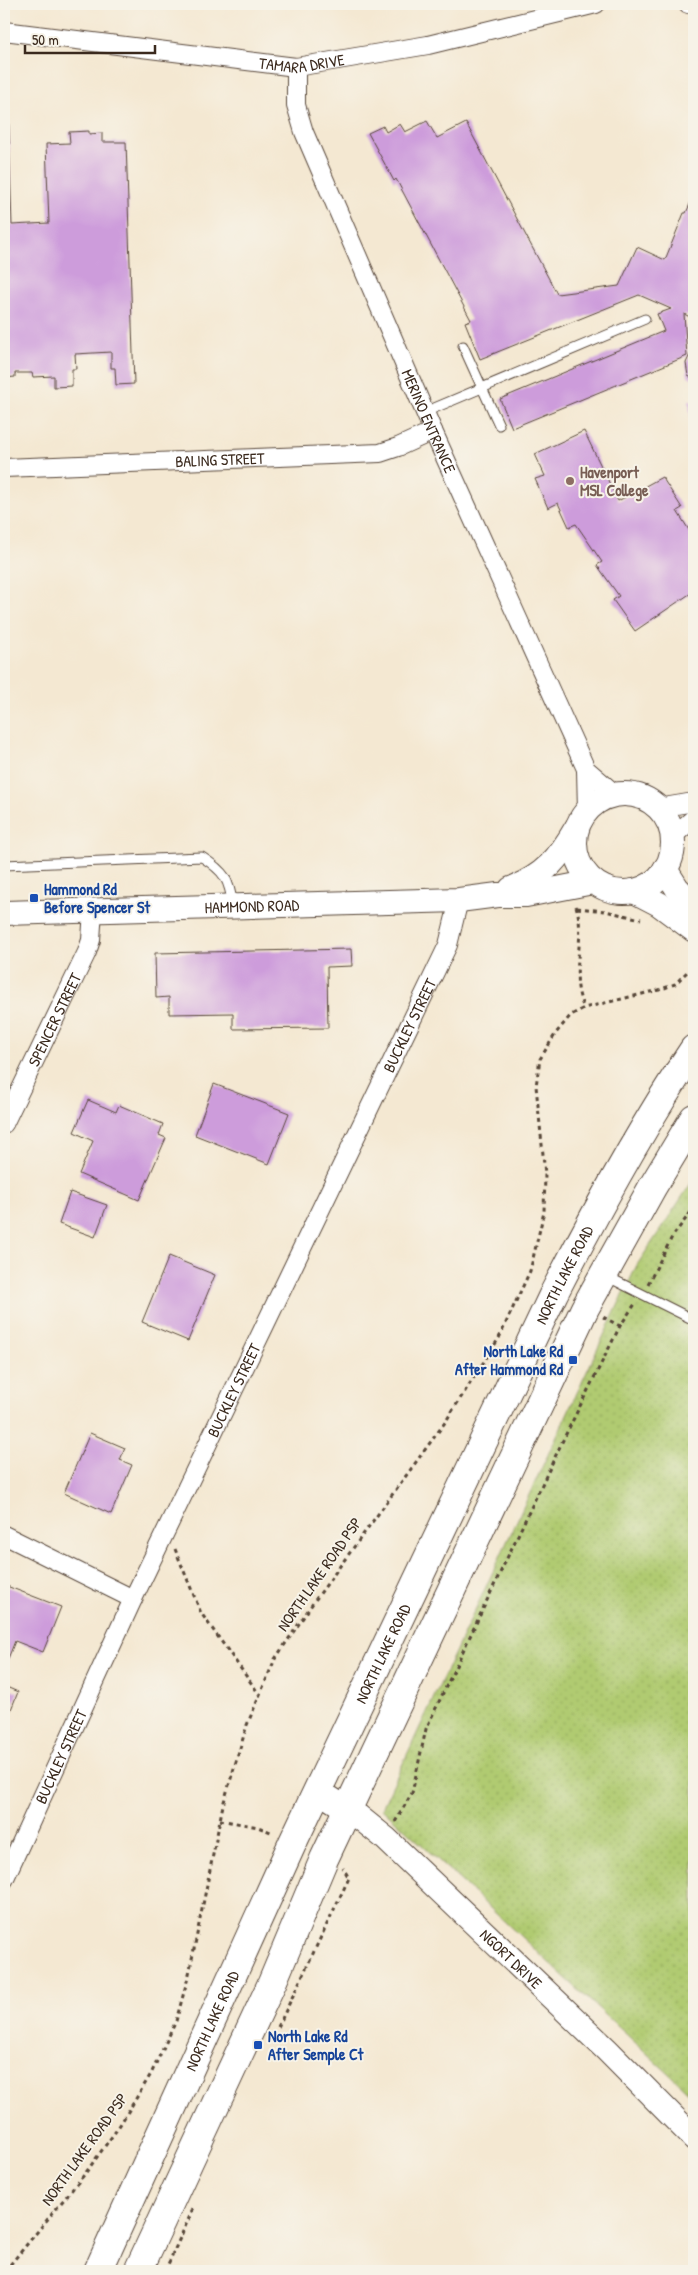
<svg xmlns="http://www.w3.org/2000/svg" width="698" height="2275" font-family="'Patrick Hand',sans-serif">
<style>
.park{fill:url(#park-dots);stroke:#767a48}
.building{fill:#cd9cdb}
.lines{fill:none;stroke-linecap:round;stroke-linejoin:round}
.lane-casing{stroke:#574639;stroke-width:11}
.street-casing{stroke:#574639;stroke-width:20}
.secondary-casing{stroke:#574639;stroke-width:26}
.primary-casing{stroke:#574639;stroke-width:30}
.path{stroke:#574639;stroke-width:3;stroke-dasharray:4 4;stroke-linecap:butt}
.lane{stroke:#fff;stroke-width:9}
.street{stroke:#fff;stroke-width:18}
.secondary{stroke:#fff;stroke-width:24}
.primary{stroke:#fff;stroke-width:28}
.education-dot{fill:#8d6e63;stroke:#f7f3e8;stroke-width:2}
.transit-dot{fill:#1a4fb4;stroke:#f7f3e8;stroke-width:2}
.labels{text-anchor:middle;dominant-baseline:central;stroke-width:4;stroke-linejoin:round;paint-order:stroke}
.street-label{font-size:16px;fill:#3b2a1e;stroke:#f7f3e8}
.education-label{font-size:16px;font-weight:bold;fill:#785e54;stroke:#f7f3e8;text-anchor:start}
.transit-label{font-size:16px;font-weight:bold;fill:#164399;stroke:#f7f3e8;text-anchor:start}
</style>
<defs>
<pattern id="park-dots" width="8" height="8" patternUnits="userSpaceOnUse" patternTransform="scale(1.25)"><rect width="8" height="8" fill="#b0cb71"/><path d="M2 2h.1M6 6h.1" fill="none" stroke="#98ae61" stroke-width="1.8" stroke-linecap="round"/></pattern>
</defs>
<rect width="100%" height="100%" fill="#f7f3e8"/>
<filter id="ink" filterUnits="userSpaceOnUse"><feTurbulence type="fractalNoise" baseFrequency=".02" numOctaves="2"/><feDisplacementMap in="SourceGraphic" scale="10" xChannelSelector="R" yChannelSelector="G"/><feConvolveMatrix kernelMatrix="1 2 1 2 8 2 1 2 1" color-interpolation-filters="sRGB"/></filter>
<filter id="wash" filterUnits="userSpaceOnUse"><feTurbulence type="fractalNoise" baseFrequency=".0096" numOctaves="4" result="noise"/><feDisplacementMap in="SourceGraphic" scale="20" xChannelSelector="R" yChannelSelector="G"/><feGaussianBlur stdDeviation="1.12" result="paint"/><feColorMatrix in="noise" values="0 0 0 0 0 0 0 0 0 0 0 0 0 0 0 0 0 1.4 0 .05"/><feComposite in="paint" operator="in"/></filter>
<g filter="url(#wash)">
<rect width="100%" height="100%" fill="#f4e8d2"/>
<!-- park -->
<path class="park" d="M694 1179V2097L382 1808 637 1265Z"/>
<g id="blocks">
<!-- building -->
<g class="building">
<path d="M4 102H8L12 225 49 223 46 144 70 143 69 132 89 131V134L102 133V142H126L134 384 116 385 115 368H111V352L75 354 76 369H72V386L54 387V376L33 377 32 373H15V377L4 378Z"/>
<path d="M427 121 437 138 466 123 557 294 619 286 637 247 665 260 684 213H686L694 195V319L684 314 687 356 512 428 500 399 664 331 657 314 671 309 639 295 480 359 465 322 471 320 396 179 394 181 368 133 383 126 386 132 400 124 405 132Z"/>
<path d="M694 346V379L688 376 686 363Z"/>
<path d="M689 400 694 403V460H693Z"/>
<path d="M584 431 618 501 662 477 682 508 677 511 694 538V591L635 631 613 600 619 596 597 565 602 562 576 524 569 527 558 503 548 508 535 479 545 476 535 454Z"/>
<path d="M351 949 352 966 327 967 328 1028 233 1029V1013L169 1014V997L156 998 155 953Z"/>
<path d="M214 1084 289 1113 269 1164 195 1135Z"/>
<path d="M88 1100 116 1112 119 1105 163 1124 159 1135 166 1138 139 1200 79 1174 93 1141 74 1132Z"/>
<path d="M70 1192 107 1205 95 1237 59 1224Z"/>
<path d="M169 1256 215 1275 188 1341 142 1322Z"/>
<path d="M90 1433 125 1448 120 1460 132 1465 111 1514 64 1493Z"/>
<path d="M4 1585 61 1607 43 1652 15 1641 7 1661 4 1659Z"/>
<path d="M4 1686 18 1692 4 1727Z"/>
</g>
</g>
</g>
<g filter="url(#ink)">
<use href="#blocks" fill-opacity="0" stroke="#574639" stroke-width="1"/>
<g class="lines">
<defs>
<g id="lane">
<path d="M463 346 499 425"/>
<path d="M425 412 645 319"/>
<path d="M4 865 202 857C225 872 229 879 233 906"/>
<path d="M606 1276 694 1320"/>
</g>
<g id="street">
<path d="M688 4 694 5"/>
<path id="s1" d="M4 31 296 67 428 45 596 4"/>
<path id="s2" d="M296 67V105L304 132 433 431 586 769 615 794"/>
<path id="s3" d="M4 468 380 453 398 447 433 431"/>
<path d="M586 769 587 811"/>
<path d="M658 808 694 802"/>
<path d="M672 837 694 818"/>
<path id="s4" d="M4 1124 87 952 91 940 93 910"/>
<path d="M4 1535 133 1599"/>
<path id="s5" d="M4 1880 133 1599 448 945 459 900"/>
</g>
<g id="secondary">
<circle cx="624" cy="843" r="49"/>
<path d="M665 869 677 888 694 905"/>
<path d="M511 889C545 876 559 858 577 827"/>
<path d="M634 891 659 904 694 930"/>
<path id="s6" d="M4 913 459 900 498 895H526L593 882"/>
<path id="s7" d="M317 1790 359 1817 385 1838 607 2050 694 2138"/>
</g>
<g id="primary">
<path id="s8" d="M98 2271 293 1842 554 1293C597 1209 642 1126 694 1049"/>
<path d="M138 2271 272 1983 324 1859 585 1308 653 1186 694 1118"/>
</g>
</defs>
<!-- lane casing -->
<use href="#lane" class="lane-casing"/>
<!-- street casing -->
<use href="#street" class="street-casing"/>
<!-- secondary casing -->
<use href="#secondary" class="secondary-casing"/>
<!-- primary casing -->
<use href="#primary" class="primary-casing"/>
<!-- path -->
<g class="path">
<path d="M576 906C587 941 568 974 584 1008"/>
<path d="M577 908 605 911 641 919"/>
<path d="M648 1284 672 1237 694 1208"/>
<path d="M603 1317 620 1326"/>
<path d="M175 1549 201 1613 259 1694"/>
<path d="M220 1820 258 1827 273 1833"/>
<path d="M395 1822 412 1793 426 1729 564 1438 620 1326 635 1304"/>
<path d="M278 2027 349 1878 343 1868"/>
<path d="M5 2271 84 2175 118 2128 151 2074 176 2021 189 1974 223 1805 247 1725 275 1659 313 1603 446 1421 499 1338 530 1271 544 1212 545 1174 536 1086 540 1059 556 1033 571 1015 584 1008 659 990 675 984 694 965"/>
<path d="M165 2271 194 2207"/>
</g>
<!-- lane -->
<use href="#lane" class="lane"/>
<!-- street -->
<use href="#street" class="street"/>
<!-- secondary -->
<use href="#secondary" class="secondary"/>
<!-- primary -->
<use href="#primary" class="primary"/>
</g>
</g>
<!-- markers -->
<circle class="education-dot" cx="570" cy="481" r="5"/>
<g class="transit-dot">
<rect x="29" y="893" width="10" height="10" rx="2.5"/>
<rect x="568" y="1355" width="10" height="10" rx="2.5"/>
<rect x="253" y="2040" width="10" height="10" rx="2.5"/>
</g>
<g class="labels">
<!-- street labels -->
<g class="street-label">
<text stroke="none"><textPath href="#s1" startOffset="300">TAMARA DRIVE</textPath></text>
<text stroke="none"><textPath href="#s2" startOffset="381">MERINO ENTRANCE</textPath></text>
<text stroke="none"><textPath href="#s3" startOffset="216">BALING STREET</textPath></text>
<text stroke="none"><textPath href="#s6" startOffset="248">HAMMOND ROAD</textPath></text>
<text stroke="none"><textPath href="#s4" startOffset="116">SPENCER STREET</textPath></text>
<text stroke="none"><textPath href="#s5" startOffset="946">BUCKLEY STREET</textPath></text>
<text stroke="none"><textPath href="#s8" startOffset="1100">NORTH LAKE ROAD</textPath></text>
<text stroke="none"><textPath href="#s5" startOffset="541">BUCKLEY STREET</textPath></text>
<text transform="translate(319 1574) rotate(-55)">NORTH LAKE ROAD PSP</text>
<text stroke="none"><textPath href="#s8" startOffset="680">NORTH LAKE ROAD</textPath></text>
<text stroke="none"><textPath href="#s5" startOffset="136">BUCKLEY STREET</textPath></text>
<text stroke="none"><textPath href="#s7" startOffset="258">NGORT DRIVE</textPath></text>
<text stroke="none"><textPath href="#s8" startOffset="275">NORTH LAKE ROAD</textPath></text>
<text transform="translate(84 2149) rotate(-54)">NORTH LAKE ROAD PSP</text>
</g>
<!-- education labels -->
<g class="education-label">
<text x="580" y="472">Havenport<tspan x="580" dy="18">MSL College</tspan></text>
</g>
<!-- transit labels -->
<g class="transit-label">
<text x="44" y="889">Hammond Rd<tspan x="44" dy="18">Before Spencer St</tspan></text>
<text x="563" y="1351" text-anchor="end">North Lake Rd<tspan x="563" dy="18">After Hammond Rd</tspan></text>
<text x="268" y="2036">North Lake Rd<tspan x="268" dy="18">After Semple Ct</tspan></text>
</g>
</g>
<!-- margin -->
<rect width="698" height="2275" fill="none" stroke="#f7f3e8" stroke-width="20"/>
<!-- scale -->
<path d="M25 45v8h130v-8" fill="none" stroke="#3b2a1e" stroke-width="2.5"/>
<text x="32" y="45" font-size="15" fill="#3b2a1e" stroke="#f7f3e8" stroke-width="4" paint-order="stroke">50 m</text>
</svg>
